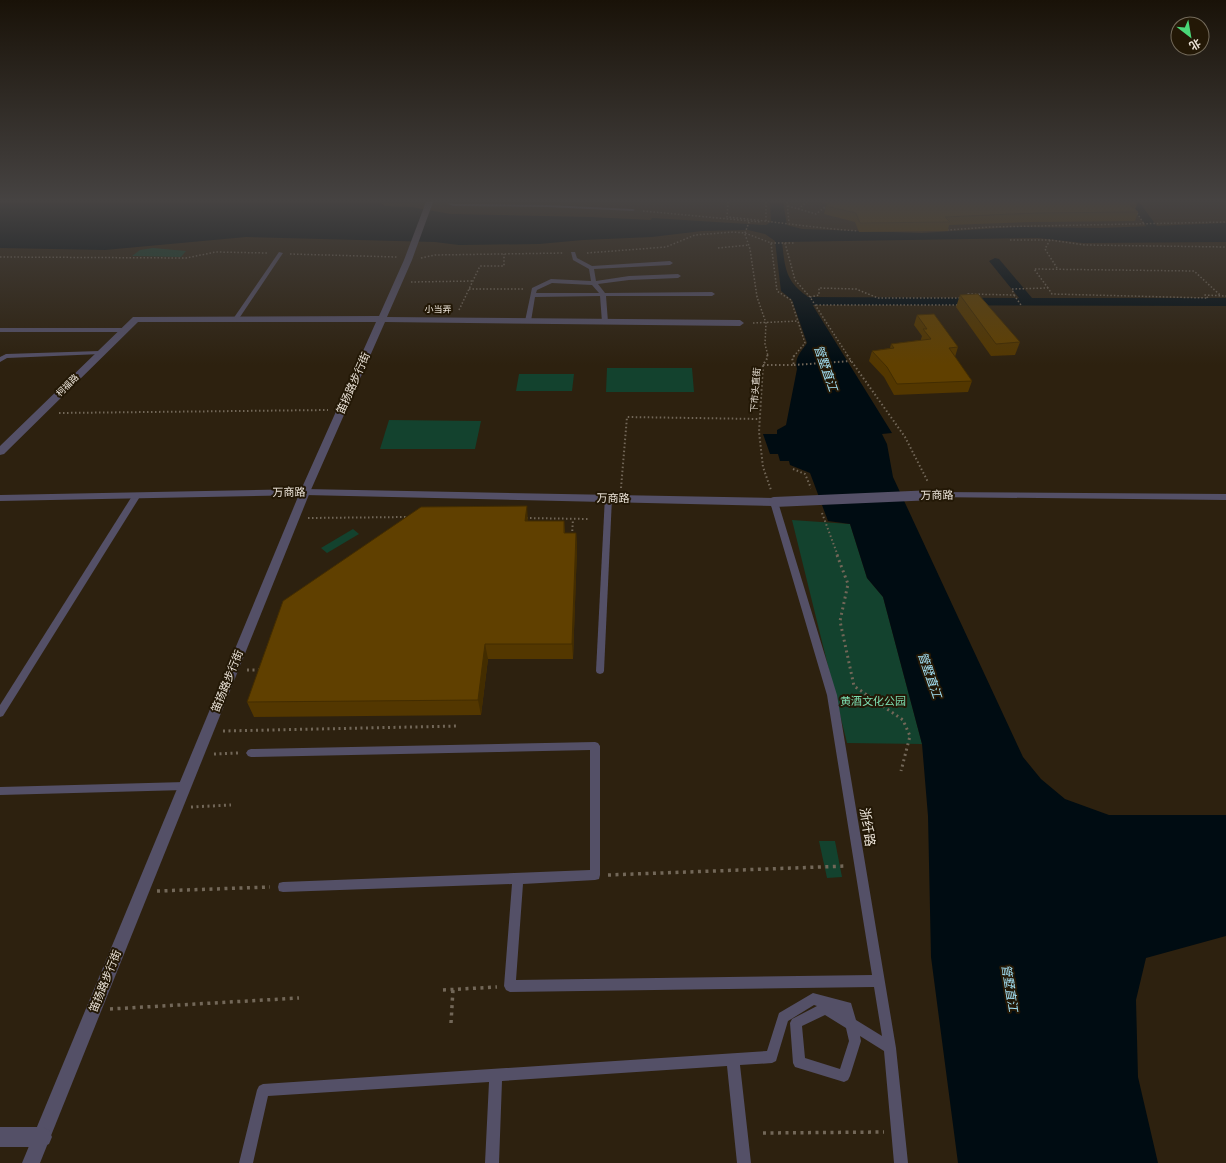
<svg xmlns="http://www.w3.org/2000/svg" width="1226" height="1163" font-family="'Titillium Web','Noto Sans SC',sans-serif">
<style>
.green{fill:#13422e}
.water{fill:#000c12}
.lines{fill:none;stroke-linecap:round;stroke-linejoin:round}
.canal{fill:#000c12;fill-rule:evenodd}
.path-far3{stroke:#726758;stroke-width:1.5;stroke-dasharray:1.5 2;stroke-linecap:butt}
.path-far2{stroke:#726758;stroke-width:2;stroke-dasharray:1.5 2.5;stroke-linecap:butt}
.path-far1{stroke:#726758;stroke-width:3;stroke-dasharray:2 3.5;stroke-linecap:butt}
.path{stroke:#726758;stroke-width:3.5;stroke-dasharray:3 4.5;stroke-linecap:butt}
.service{fill:#545067;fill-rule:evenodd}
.pedestrian{fill:#545067;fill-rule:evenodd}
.minor{fill:#545067;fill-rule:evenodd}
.tertiary{fill:#545067;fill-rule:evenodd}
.tertiary-bridge{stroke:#545067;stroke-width:10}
.wall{fill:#533700}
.shaded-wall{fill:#432d00}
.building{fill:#604000;stroke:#432d00}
.labels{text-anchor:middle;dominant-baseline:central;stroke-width:4;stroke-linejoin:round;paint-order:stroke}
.far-street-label{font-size:9px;fill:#ece4d9;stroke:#231806}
.street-label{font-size:11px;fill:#ece4d9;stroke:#231806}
.park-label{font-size:11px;fill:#7cdcaf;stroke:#231806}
.water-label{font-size:12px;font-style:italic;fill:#a5e2f6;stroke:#231806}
.near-street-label{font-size:13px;fill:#ece4d9;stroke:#231806}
</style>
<rect width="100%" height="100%" fill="#2d210f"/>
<!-- green -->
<g class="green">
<path d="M153 248 186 251 181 257 132 256 140 250Z"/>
<path d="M607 368H692L694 392H606Z"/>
<path d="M519 374H574L572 391H516Z"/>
<path d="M389 420 481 421 475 449H380Z"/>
<path d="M792 520 850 524 867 578 883 597 922 744 847 743Z"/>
<path d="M353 529 359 534 327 553 321 548Z"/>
<path d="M819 841H835L842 877 827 878Z"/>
</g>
<!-- water -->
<path class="water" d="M0 202H377L386 206 412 207 450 214 591 217 651 220 652 218 766 225 771 222 770 202H783L787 225 802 229 922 233 1015 227 1102 228 1226 223V242L1083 243 1038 238 782 242C785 267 785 281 807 296L892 433 882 434 887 444 893 477 1023 757 1041 779 1065 799 1109 815H1226V936L1146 958 1136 1000 1138 1077 1158 1163H958L931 957 928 816 922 744 883 597 867 578 850 524 828 521 810 473 790 465 789 461H780L778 454H770L763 434H777V430L786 425 797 369C794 358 801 352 807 343L792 300 781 291 775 241 765 234 748 230 702 231 652 237 583 240 539 244 459 245 435 242 246 237 105 250 0 248Z"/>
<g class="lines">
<!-- canal -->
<g class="canal">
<path d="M1128 202H1139L1162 233 1161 235H1153Z"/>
<path d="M995 258 999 259 1032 298H1226V306L803 305 797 301 803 297 1019 298 989 261Z"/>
</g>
<!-- path-far3 -->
<g class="path-far3">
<path d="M728 202 727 217C771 221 814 228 858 231"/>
<path d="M766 202V221"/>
<path d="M787 202 789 223"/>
<path d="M788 206 816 214 832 202"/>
<path d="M798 209 807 202"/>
<path d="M643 211 761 222"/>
<path d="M1137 213 1144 224"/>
<path d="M947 230 990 227 1226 222"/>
<path d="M745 233 749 222"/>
<path d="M745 234 750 249 757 297 766 323 765 344 768 356"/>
<path d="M1010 240H1050L1085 245 1226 247"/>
<path d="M1050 240 1045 249 1057 268"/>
<path d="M771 243H794"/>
<path d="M785 243 795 280 810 297 848 356"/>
<path d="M718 248 749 245"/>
<path d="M587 253 666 247 695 235 733 232 745 233 771 243 777 291 791 300 805 343 794 356"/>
<path d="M290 254 397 257"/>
<path d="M0 257 186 258 216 252 267 253"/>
<path d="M421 258 435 255 564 253"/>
<path d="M411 282 473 281"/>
<path d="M1048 288 1034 269 1194 271 1220 295"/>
<path d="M469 289H524"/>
<path d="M1014 295 1021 305"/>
<path d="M810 297 819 295V288L856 289 878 298H961"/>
<path d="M970 297 968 294 1014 295 1012 289 1048 288 1052 294 1208 298 1205 295 1226 296"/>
<path d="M816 305H959"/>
<path d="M459 310 480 266H504V254"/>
<path d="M753 323 798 321"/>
</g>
<!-- path-far2 -->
<g class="path-far2">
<path d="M767 355 768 357 763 365 759 432 763 467 771 490"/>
<path d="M847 355 905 437 928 482"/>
<path d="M763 365H794L792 358 795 355"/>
<path d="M794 365 851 361"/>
<path d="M59 413 328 410"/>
<path d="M793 469 805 474 811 488"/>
<path d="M621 488 627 417 760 419"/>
<path d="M822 513 838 556"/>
<path d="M308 518 407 517"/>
<path d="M526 518 588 519"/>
<path d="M572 535 573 519"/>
</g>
<!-- path-far1 -->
<g class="path-far1">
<path d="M837 555 848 584 840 621 854 686 903 720 910 736 901 771"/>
<path d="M247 670H260"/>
<path d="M223 731 459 726"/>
<path d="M214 754 239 753"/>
<path d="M191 807 231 805"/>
</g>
<!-- path -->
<g class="path">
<path d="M608 875 846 866"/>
<path d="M157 891 270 887"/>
<path d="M443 990 497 987"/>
<path d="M110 1009 299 998"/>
<path d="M451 1023 453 989"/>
<path d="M763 1133 884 1132"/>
</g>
<!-- service -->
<g class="service">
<path d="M445 202 454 204 547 205 633 209 635 210 633 211 547 207 453 206Z"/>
<path d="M279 252 283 253 238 320H234L233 319Z"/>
<path d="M571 252H575L577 258 592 266 670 261 673 263 670 265 594 269 596 281 629 276 678 274 681 276 678 278 629 280 598 284 605 293 712 292 715 294 712 296H606L608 322 605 324 602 322 600 296 535 297 531 321 526 322 525 321 532 288 551 279 591 281 589 269 573 260ZM552 283 592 285 599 293H536L537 290Z"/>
<path d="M0 328H125L128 330 125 332H0Z"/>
<path d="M99 351 101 352V354L7 358 0 362V357L6 354Z"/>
<path d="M134 493H137L141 495 3 716 0 717V705Z"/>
<path d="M605 496H611L612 498 604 671 603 673 600 674 597 673 596 671Z"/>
<path d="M771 500H777L778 502 837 695 896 1048 908 1163H894L884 1051 860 1036 861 1041 850 1076 848 1080 844 1082 795 1067 793 1063 790 1023 792 1019 817 1006 814 1005 788 1021 776 1061 772 1063 740 1065 751 1163H737L727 1066 502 1081 499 1163H485L489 1082 268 1096 253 1163H239L257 1090 259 1086 263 1084 767 1051 779 1013 813 993 851 1003 856 1020 882 1036 874 987 510 992 506 990 504 986 512 884 283 892 279 891 278 887 279 883 283 882 590 870V750L251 757 248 756 246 753 248 750 251 749 595 742 598 743 600 746V875L599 879 595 880 523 884 516 980 872 975 827 695 770 502ZM825 1015 846 1028 849 1041 840 1069 805 1058 802 1026Z"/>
<path d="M185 782 188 783 190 786 188 789 185 790 0 795V787Z"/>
</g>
<!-- pedestrian -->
<path class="pedestrian" d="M305 489 310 492 40 1163H22L300 492Z"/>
<!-- minor -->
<g class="minor">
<path d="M426 202H433L412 260 387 317 740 320 744 323 740 326 385 322 310 492 305 495 300 492 376 322H138L4 454 0 455V446L133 317 379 316 404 260Z"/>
<path d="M0 1127H42L49 1130 52 1137 49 1144 42 1147H0Z"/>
</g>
<!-- tertiary -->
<g class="tertiary">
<path d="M305 489 774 498 779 502 774 506 305 495 0 501V495Z"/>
<path d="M934 492 1226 494V500L930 497 929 495Z"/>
</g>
<!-- tertiary-bridge -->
<path class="tertiary-bridge" d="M774 502 934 495"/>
</g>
<!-- wall -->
<g class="wall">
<path d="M820 202H1135L1137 205 1135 209 1138 212 1135 221 1032 222 949 225 948 231 859 232 855 222 824 214 826 206 828 204Z"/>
<path d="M960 295 1020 342 1015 355 991 356 956 307Z"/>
<path d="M917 315 958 347 955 357 972 381 968 392 894 395 884 377 869 361 872 351 890 348 891 344 921 340V339L922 336 914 325Z"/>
<path d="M528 521H564L565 533H576L577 548 573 659H488L481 715 254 717 247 702Z"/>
</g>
<!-- shaded-wall -->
<g class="shaded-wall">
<path d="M527 506 528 522 525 521Z"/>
<path d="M576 533 577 548 573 659 572 644Z"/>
<path d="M485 644 488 659 481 715 478 700Z"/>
</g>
<!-- building -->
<g class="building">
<path d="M830 202H1135L1137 205H1130L1138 212 1035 213 945 217 950 222 860 223 856 213 826 206Z"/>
<path d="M978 294 1020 342 996 344 960 295Z"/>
<path d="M934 314 958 347 949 348 972 381 897 384 887 367 872 351 894 348 891 344 931 339 923 329H927L917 315Z"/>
<path d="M527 506 525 521H564V533H576L572 644H485L478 700 247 702 283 601 421 507Z"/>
</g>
<!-- sky -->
<linearGradient id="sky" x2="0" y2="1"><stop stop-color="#191208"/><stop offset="0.55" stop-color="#464342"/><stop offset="1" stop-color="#464342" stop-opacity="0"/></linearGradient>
<rect width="1226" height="365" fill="url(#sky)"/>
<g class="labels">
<!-- far-street labels -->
<g class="far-street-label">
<text transform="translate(438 309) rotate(1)">小当弄</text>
<text transform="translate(67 385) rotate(-45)">柯福路</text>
<text transform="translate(755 390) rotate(-86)">下市头直街</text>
</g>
<!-- street labels -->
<g class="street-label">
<text transform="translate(353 383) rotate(-66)">笛扬路步行街</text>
<text transform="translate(289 492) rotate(-1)">万商路</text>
<text transform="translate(937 495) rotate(-1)">万商路</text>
<text transform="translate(613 498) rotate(1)">万商路</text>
<text transform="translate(227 681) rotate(-68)">笛扬路步行街</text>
<text transform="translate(105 981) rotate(-68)">笛扬路步行街</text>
</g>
<!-- park labels -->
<g class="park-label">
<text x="873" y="701">黄酒文化公园</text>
</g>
<!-- water labels -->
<g class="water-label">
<text transform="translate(826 368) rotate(71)">管墅直江</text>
<text transform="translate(930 675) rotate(71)">管墅直江</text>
<text transform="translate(1010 988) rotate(81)">管墅直江</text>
</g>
<!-- near-street labels -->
<g class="near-street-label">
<text transform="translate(868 827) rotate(81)">浙纤路</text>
</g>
</g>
<!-- north arrow -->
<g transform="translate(1190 36) rotate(149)"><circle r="19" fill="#231806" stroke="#736a5a"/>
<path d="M0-3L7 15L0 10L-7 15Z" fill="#4ad778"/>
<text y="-6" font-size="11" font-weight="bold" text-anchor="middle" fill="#ece4d9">北</text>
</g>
</svg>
